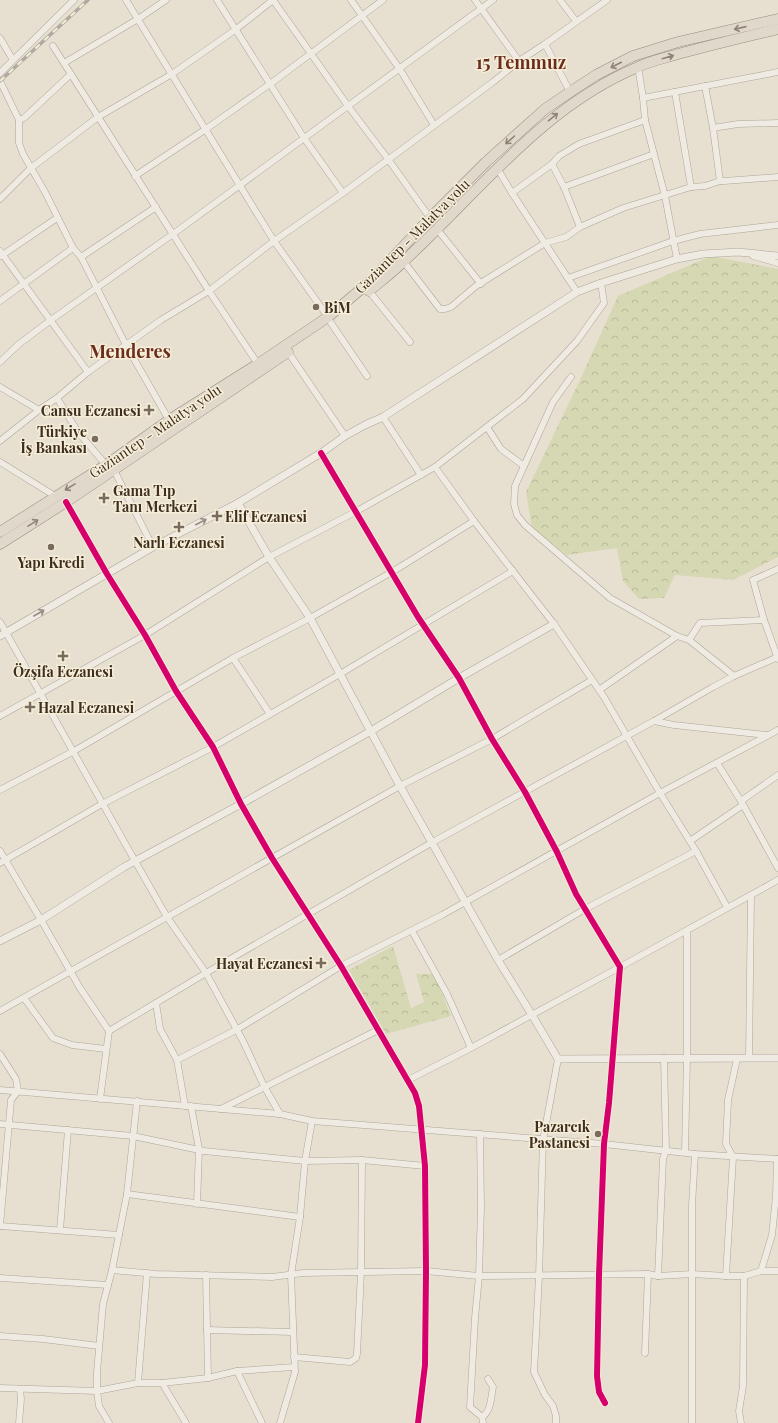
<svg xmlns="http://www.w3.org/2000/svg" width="778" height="1423" font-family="'Playfair Display',serif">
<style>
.forest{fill:url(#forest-crowns)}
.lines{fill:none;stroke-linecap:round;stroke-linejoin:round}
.minor-casing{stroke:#ada599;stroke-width:7}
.tertiary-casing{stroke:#ada599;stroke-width:8}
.trunk-casing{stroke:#928b80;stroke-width:11}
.minor{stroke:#efebe3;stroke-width:6}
.tertiary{stroke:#efebe3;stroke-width:7}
.trunk{stroke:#e0d9cb;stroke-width:10}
.rail-casing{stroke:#afaaa2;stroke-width:3.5}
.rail{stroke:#f7eed8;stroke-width:2;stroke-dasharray:6;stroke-linecap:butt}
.cycleway-casing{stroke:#f7eed8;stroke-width:8}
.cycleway{stroke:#d6006c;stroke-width:6}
.oneway{stroke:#8e8476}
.oneway2{stroke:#968c82}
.poi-dot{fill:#786c5e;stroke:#f7eed8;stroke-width:1.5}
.labels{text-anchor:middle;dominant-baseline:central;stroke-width:3;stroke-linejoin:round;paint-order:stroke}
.street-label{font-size:14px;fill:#3d2e20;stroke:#f7eed8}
.poi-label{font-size:14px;font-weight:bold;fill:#3d2e20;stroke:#f7eed8;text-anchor:start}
.district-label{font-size:18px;font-weight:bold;fill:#6b2e1e;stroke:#f7eed8}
</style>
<defs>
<pattern id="forest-crowns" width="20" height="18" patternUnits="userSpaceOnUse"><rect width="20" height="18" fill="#d6d7b3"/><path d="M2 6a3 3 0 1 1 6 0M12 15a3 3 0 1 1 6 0" fill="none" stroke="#b9b99a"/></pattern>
</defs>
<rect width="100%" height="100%" fill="#e7e0d1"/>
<!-- forest -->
<g class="forest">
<path d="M711 256 778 269V557L733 580 675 575 664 598 639 599 623 581 617 548 567 555 532 528 526 492 580 380 618 296Z"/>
<path d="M393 946 411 1008 424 1002 416 974H434L451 1016 386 1034 349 970Z"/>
</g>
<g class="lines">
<defs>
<g id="minor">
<path d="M126 0 274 241 328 317"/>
<path d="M217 0 304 138 343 193"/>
<path d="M273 0 348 106 388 159 430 218"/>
<path d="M351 0 399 68 434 125"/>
<path d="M475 0 519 61"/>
<path d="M560 0 576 21"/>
<path d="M0 38 13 60"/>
<path d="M545 44 570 92"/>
<path d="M53 46 209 291 258 364"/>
<path d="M64 63 138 19 166 0"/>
<path d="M638 66 643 98 645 120 665 196 677 259"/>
<path d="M0 73 74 0"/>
<path d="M0 81 19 120V143L23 154 45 192 73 248 81 257 126 345 169 420"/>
<path d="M705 86 713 128 720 181"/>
<path d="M675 92 691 187"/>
<path d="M643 98 778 72"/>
<path d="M19 120 24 118 71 74"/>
<path d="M713 128 738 124 778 123"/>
<path d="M552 164 564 187 580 227"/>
<path d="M497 168 512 193 577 292"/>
<path d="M135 176 206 129 270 84 383 0"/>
<path d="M564 187 654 154"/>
<path d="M512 193 552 164 559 156 579 144 645 120"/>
<path d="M0 199 31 168 98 117 172 74 235 30 273 0"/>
<path d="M437 229 481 284"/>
<path d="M0 251 88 372"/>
<path d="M1 256 57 218"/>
<path d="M753 256 778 263"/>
<path d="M81 257 156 207"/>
<path d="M404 262 440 309H445L451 307 476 286 545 243 566 237 580 227 623 208 691 187 705 186 720 181H724L778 177"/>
<path d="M568 278 673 241 700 234 778 225"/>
<path d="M369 291 410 342"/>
<path d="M0 301 73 248"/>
<path d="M331 323 367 376"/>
<path d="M288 352 345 436"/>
<path d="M0 362 19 344 51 320 173 234 493 0"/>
<path d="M571 377 553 402 515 486 514 504 517 515 525 525 610 598 677 636 689 640 734 676"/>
<path d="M0 387 39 410"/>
<path d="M57 398 78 432 106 465"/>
<path d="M383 417 421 475"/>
<path d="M487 427 501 449 524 466"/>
<path d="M0 441 39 410 57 398 88 372 161 320 209 291 274 241 343 193 493 82 519 61 545 44 607 0"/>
<path d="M321 453 418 617 459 678 492 739 525 792 557 852 576 894 620 967 609 1103 604 1144 599 1275 597 1376 599 1392 605 1403"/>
<path d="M0 462 55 496"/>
<path d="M435 467 474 521 554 624 604 697 660 793 696 851 727 907"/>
<path d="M114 470 153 547"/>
<path d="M66 502 107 574 145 635 176 691 213 747 241 804 272 858 341 966 415 1093 419 1106 425 1166 426 1271 425 1365 418 1423"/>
<path d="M778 569 753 580 764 620 778 659"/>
<path d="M0 622 135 861 167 917 206 973 243 1041 264 1086 280 1114"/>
<path d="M689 640 700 623 764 620"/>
<path d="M233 658 270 714"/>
<path d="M599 690 677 636"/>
<path d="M0 716 145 635 269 557 355 512 435 467 523 399 577 341 604 303 601 283"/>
<path d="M654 721 674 725 767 735"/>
<path d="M717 763 741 801 778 868"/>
<path d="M0 790 74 751 233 658 310 618 392 572 474 521"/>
<path d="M741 801 778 775"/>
<path d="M690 841 743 805"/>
<path d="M0 851 41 920 80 988 109 1031 100 1099"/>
<path d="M0 863 102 804 213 747 340 674 513 571"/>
<path d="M412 931 447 994 471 1048"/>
<path d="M498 960 585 909 696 851"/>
<path d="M24 998 53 1038 72 1045 106 1049"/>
<path d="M156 1003 160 1029 177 1060 185 1106"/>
<path d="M0 1011 400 786 492 739 592 680"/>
<path d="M109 1031 206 973 431 843 654 721 713 687 734 676 778 657"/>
<path d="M0 1054 16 1079 18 1091 11 1100 0 1226"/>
<path d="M749 1058 751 896"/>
<path d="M177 1060 236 1030 341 966 442 915 660 793 778 730"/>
<path d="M408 1080 471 1048 620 967 778 880"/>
<path d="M0 1090 280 1114 312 1121 604 1144 695 1154 778 1159"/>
<path d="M191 1106 199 1149 197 1204"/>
<path d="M221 1109 378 1030"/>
<path d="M0 1124 133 1136 204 1151 305 1161 362 1160 425 1166"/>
<path d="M480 1134 481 1207 479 1276 475 1318 470 1407 482 1417 483 1423"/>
<path d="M685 1152 687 1058V931"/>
<path d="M127 1194 300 1217"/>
<path d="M0 1226 119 1235"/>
<path d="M60 1230 68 1130"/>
<path d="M112 1270 156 1274 272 1277 303 1273 426 1271 479 1276 648 1274 658 1276 692 1274 726 1276H744L761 1271H778"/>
<path d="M761 1271 772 1235 776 1196 777 1159"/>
<path d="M206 1275 208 1378"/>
<path d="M658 1276 663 1159 666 1150 664 1058"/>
<path d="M726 1276 733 1157 726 1144 728 1100 737 1059"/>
<path d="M0 1278 108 1285"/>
<path d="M207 1330 293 1332"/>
<path d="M0 1336 43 1339 99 1346"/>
<path d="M645 1353 648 1274"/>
<path d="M294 1357 350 1362 356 1358 357 1354 361 1272 362 1160"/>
<path d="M237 1371 262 1423"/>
<path d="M138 1383 147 1273"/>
<path d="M162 1383 186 1423"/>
<path d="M0 1388 97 1391 138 1383H162L208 1378 237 1371 294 1367"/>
<path d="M482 1417C491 1412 491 1397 493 1387L488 1379"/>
<path d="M19 1423 21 1399 20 1389"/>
<path d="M109 1423 99 1406 97 1391V1372L103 1304 112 1270 127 1194 137 1101"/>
<path d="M280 1423 295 1372 291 1275 300 1217 305 1161 312 1121"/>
<path d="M556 1423V1416L553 1406 545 1395 534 1372 539 1276 543 1140 558 1059"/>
<path d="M692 1423V1205L695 1154"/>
<path d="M741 1423 739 1411 743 1386 744 1276"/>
</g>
<g id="tertiary">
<path d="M238 503 269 557 310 618 400 786 498 960 532 1015 558 1059 778 1058"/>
<path d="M0 636 153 547 238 503 321 453 345 436 365 425 383 417 577 292 601 283 677 259 703 254 738 252 778 256"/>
<path d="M0 941 41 920 124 867 241 804 371 731 459 678 554 624"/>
</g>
<g id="trunk">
<path d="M369 291C381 281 393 272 404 261 478 193 542 107 638 67 650 61 665 58 678 54 711 45 744 37 778 29"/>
<path d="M0 532 106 465 169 420 258 364 328 317 373 279 430 218 486 162 545 109 570 92 596 75 633 56 678 42 778 19"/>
<path d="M0 544 66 502 288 352"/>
</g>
</defs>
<!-- minor casing -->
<use href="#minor" class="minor-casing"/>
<!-- tertiary casing -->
<use href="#tertiary" class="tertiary-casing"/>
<!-- trunk casing -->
<use href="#trunk" class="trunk-casing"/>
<!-- minor -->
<use href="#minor" class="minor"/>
<!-- tertiary -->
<use href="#tertiary" class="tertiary"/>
<!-- trunk -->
<use href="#trunk" class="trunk"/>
<defs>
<path id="rail" d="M0 81 88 0"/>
</defs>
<!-- rail casing -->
<use href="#rail" class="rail-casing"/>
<!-- rail -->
<use href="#rail" class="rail"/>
<defs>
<g id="cycleway">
<path d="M321 453 418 617 459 678 492 739 525 792 557 852 576 894 620 967 609 1103 604 1144 599 1275 597 1376 599 1392 605 1403"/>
<path d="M66 502 107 574 145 635 176 691 213 747 241 804 272 858 341 966 415 1093 419 1106 425 1166 426 1271 425 1365 418 1423"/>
</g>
</defs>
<!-- cycleway casing -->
<use href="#cycleway" class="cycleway-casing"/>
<!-- cycleway -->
<use href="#cycleway" class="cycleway"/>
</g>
<!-- one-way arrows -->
<defs><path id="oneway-shaft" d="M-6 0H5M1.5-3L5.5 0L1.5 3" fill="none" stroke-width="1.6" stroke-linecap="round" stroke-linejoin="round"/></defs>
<g class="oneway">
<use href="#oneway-shaft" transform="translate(740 28) rotate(167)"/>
<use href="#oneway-shaft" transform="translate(668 57) rotate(-16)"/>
<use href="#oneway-shaft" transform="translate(616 65) rotate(153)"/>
<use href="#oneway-shaft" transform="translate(553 117) rotate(-39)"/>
<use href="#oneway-shaft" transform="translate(510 140) rotate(138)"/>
<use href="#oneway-shaft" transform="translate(70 487) rotate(148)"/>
<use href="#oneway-shaft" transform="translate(33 523) rotate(-32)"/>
</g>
<g class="oneway2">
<use href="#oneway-shaft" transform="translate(201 522) rotate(-27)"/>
<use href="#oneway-shaft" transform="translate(39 613) rotate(-30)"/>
</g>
<!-- markers -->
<g class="poi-dot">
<circle cx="316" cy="307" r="4"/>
<path d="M147 404h4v4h4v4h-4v4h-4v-4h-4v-4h4z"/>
<circle cx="95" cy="439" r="4"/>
<path d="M102 492h4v4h4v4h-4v4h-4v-4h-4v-4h4z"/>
<path d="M215 510h4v4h4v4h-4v4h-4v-4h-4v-4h4z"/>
<path d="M177 521h4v4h4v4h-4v4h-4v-4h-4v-4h4z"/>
<circle cx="51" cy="547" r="4"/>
<path d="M61 650h4v4h4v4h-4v4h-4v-4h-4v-4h4z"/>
<path d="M28 701h4v4h4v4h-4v4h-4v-4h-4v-4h4z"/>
<path d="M319 957h4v4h4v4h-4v4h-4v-4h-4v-4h4z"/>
<circle cx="598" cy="1134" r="4"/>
</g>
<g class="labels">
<!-- street labels -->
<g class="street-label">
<text transform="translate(412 236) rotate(-45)">Gaziantep - Malatya yolu</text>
<text transform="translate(155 431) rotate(-34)">Gaziantep - Malatya yolu</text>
</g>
<!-- poi labels -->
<g class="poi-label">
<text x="324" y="307">BiM</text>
<text x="141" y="410" text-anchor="end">Cansu Eczanesi</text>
<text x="87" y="431" text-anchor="end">Türkiye<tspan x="87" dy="16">İş Bankası</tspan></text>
<text x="113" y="490">Gama Tıp<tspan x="113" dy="16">Tanı Merkezi</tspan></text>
<text x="225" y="516">Elif Eczanesi</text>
<text x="179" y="542" text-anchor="middle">Narlı Eczanesi</text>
<text x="51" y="562" text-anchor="middle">Yapı Kredi</text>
<text x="63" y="671" text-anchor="middle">Özşifa Eczanesi</text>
<text x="38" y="707">Hazal Eczanesi</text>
<text x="313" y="963" text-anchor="end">Hayat Eczanesi</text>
<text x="590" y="1126" text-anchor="end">Pazarcık<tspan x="590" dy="16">Pastanesi</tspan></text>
</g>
<!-- district labels -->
<g class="district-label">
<text x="521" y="62">15 Temmuz</text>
<text x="130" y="351">Menderes</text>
</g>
</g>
</svg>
